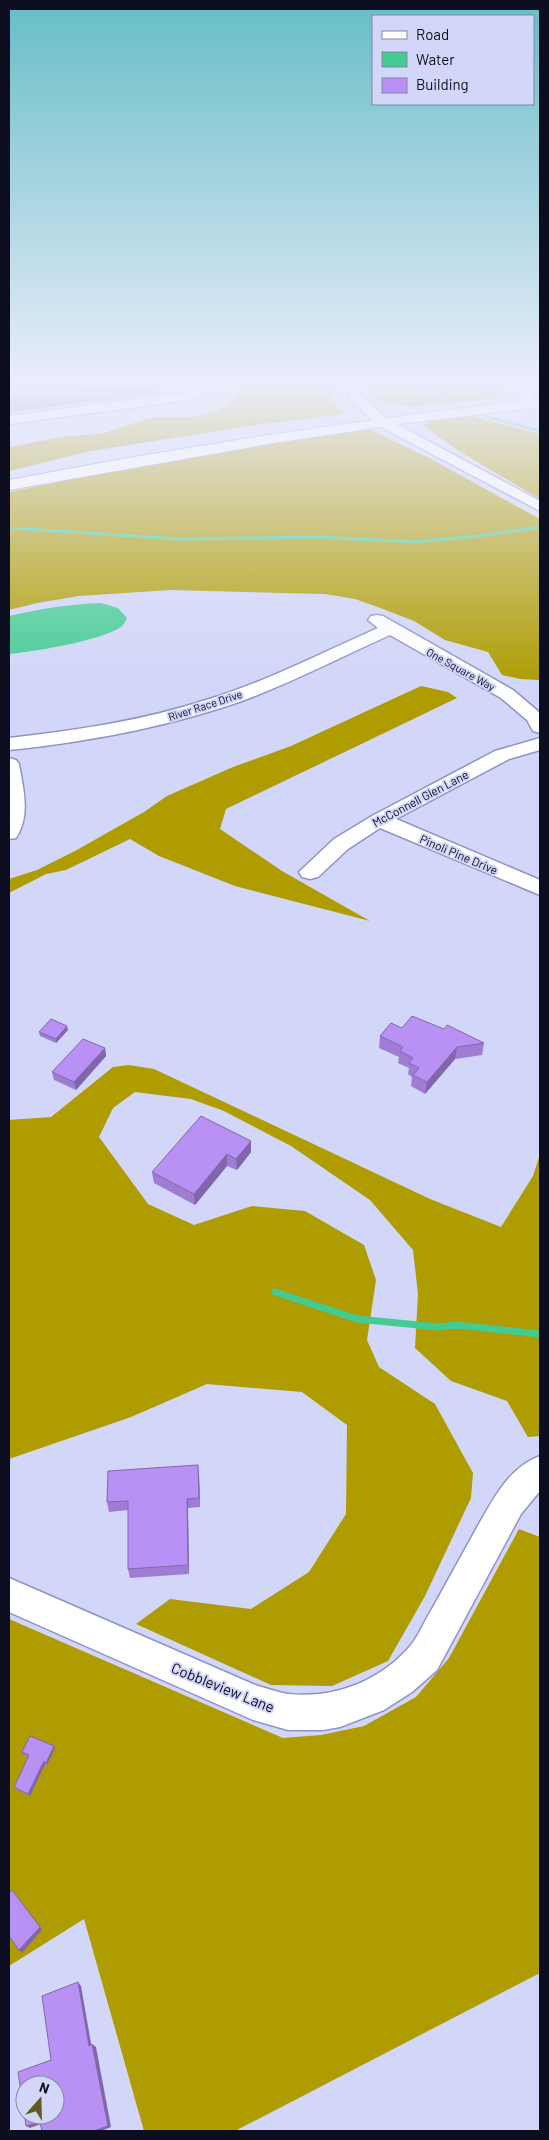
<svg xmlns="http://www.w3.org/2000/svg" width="549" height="2140" font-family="Barlow,sans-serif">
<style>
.forest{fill:#ae9c00}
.water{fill:#44cb92}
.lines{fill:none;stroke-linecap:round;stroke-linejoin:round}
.stream-far1{stroke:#44cb92;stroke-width:3}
.stream{stroke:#44cb92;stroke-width:7}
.minor-casing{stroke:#8f92c8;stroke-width:3}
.major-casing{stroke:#8f92c8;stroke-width:2}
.minor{fill:#fff;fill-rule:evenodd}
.major{fill:#fff;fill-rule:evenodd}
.wall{fill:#9f7dd2}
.shaded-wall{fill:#8266ab}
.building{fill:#b991f4;stroke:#8266ab;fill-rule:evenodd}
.labels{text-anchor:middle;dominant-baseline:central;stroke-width:4;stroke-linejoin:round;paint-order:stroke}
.far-street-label{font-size:11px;fill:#0d0d20;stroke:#d2d6f8}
.street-label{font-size:12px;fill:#0d0d20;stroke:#d2d6f8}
.near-street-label{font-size:15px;fill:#0d0d20;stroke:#d2d6f8}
</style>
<rect width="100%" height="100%" fill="#d2d6f8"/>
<!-- forest -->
<g class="forest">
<path d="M239 385H330L334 402 343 414 249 426 91 451 9 471V447L68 436 101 434 140 421 155 417H194L217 411 235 398Z"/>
<path d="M370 385H501L497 398 411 407 378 401 372 394Z"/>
<path d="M473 416 540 434V499L457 450 423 425 431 421Z"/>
<path d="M369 429 431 459 540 519V680L520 679 502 675 488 652 445 640 414 621 383 609 355 599 325 594 170 590 79 596 37 603 9 610V492L208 453Z"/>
<path d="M421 686 448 692 457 698 226 809 220 829 282 871 370 921 235 886 159 856 130 839 66 870 46 874 9 893V879L37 870 75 851 144 812 167 796 233 767 291 746Z"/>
<path d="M129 1065 154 1069 430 1199 501 1227 533 1176 540 1154V1436L528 1437 507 1401 451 1381 415 1348 418 1294 413 1250 370 1200 291 1146 224 1111 191 1099 135 1092 113 1108 99 1137 148 1204 194 1225 252 1206 305 1211 364 1245 376 1280 367 1340 379 1367 435 1404 473 1473 471 1498 425 1596 388 1661 332 1686 271 1685 136 1624 170 1599 251 1609 309 1572 346 1514 347 1425 302 1392 207 1384 131 1417 9 1459V1120L51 1117 113 1067Z"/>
<path d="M519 1529 540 1537V1973L235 2131H144L84 1919 9 1966V1619L283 1738 321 1735 364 1726 416 1697 449 1658Z"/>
</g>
<!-- water -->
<path class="water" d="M101 603 118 608 127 618C126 620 125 623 123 625 108 640 31 652 9 654V616C39 609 70 604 101 603Z"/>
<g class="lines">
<!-- stream-far1 -->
<g class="stream-far1">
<path d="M418 385 450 402"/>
<path d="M487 417 540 431"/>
<path d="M9 528 179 539 316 537 416 542 479 536 540 527"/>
</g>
<!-- stream -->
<path class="stream" d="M275 1292 357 1319 439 1327 457 1325 540 1334"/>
<defs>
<g id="minor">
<path d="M347 385H359L360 393 387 419 540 501V511L377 425 349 397Z"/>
<path d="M516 385H529L537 404 535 407H525Z"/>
<path d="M199 391 206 395 204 398 9 424V416Z"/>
<path d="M377 615 383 616 513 690 540 713V733L533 731 527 720 501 698 390 635C341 657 293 682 242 701 167 727 87 742 9 750V738C76 730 142 721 206 700 266 682 321 653 378 628L368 620 371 616Z"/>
<path d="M540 738V750L509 759 396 819 540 880V895L380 828 348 849 318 877 310 879 302 877 299 872 334 839 372 816 495 751Z"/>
<path d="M9 758 16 760 19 764C23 788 31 815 16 838L9 839Z"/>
<path d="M540 1456V1491L521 1514 437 1670 412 1692 384 1710 340 1727 323 1730H288L253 1720 9 1612V1578L255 1685C266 1688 277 1692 288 1694 334 1699 381 1681 411 1645 419 1635 425 1620 432 1609 448 1580 464 1551 480 1522 495 1496 510 1467 540 1456Z"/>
</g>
<path id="major" d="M540 399V407L407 423 274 443 9 490V480C185 446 362 419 540 399Z"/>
</defs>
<!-- minor casing -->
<use href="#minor" class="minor-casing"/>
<!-- major casing -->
<use href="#major" class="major-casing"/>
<!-- minor -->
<use href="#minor" class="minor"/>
<!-- major -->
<use href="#major" class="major"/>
</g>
<!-- wall -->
<g class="wall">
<path d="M402 1028 444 1029 484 1043 482 1055 455 1059 425 1094 411 1086 412 1077 408 1074 409 1068 398 1063 399 1057 379 1048 380 1036Z"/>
<path d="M68 1030 56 1043 40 1036 39 1032Z"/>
<path d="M105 1048 106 1056 76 1090 54 1080 52 1072Z"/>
<path d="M251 1141V1152L237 1170 227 1166 195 1205 154 1183 152 1172Z"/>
<path d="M199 1474 200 1507 188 1508 189 1574 130 1578 128 1569V1510L109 1512 107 1502Z"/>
<path d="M54 1746 55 1748 47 1765 45 1764 30 1796 15 1789 14 1787 28 1757 23 1755 22 1752Z"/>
</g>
<!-- shaded-wall -->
<g class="shaded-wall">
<path d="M128 385H156L157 394 9 412V399Z"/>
<path d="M67 1026 68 1030 56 1043V1039Z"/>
<path d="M457 1047 455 1059 425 1094 427 1082Z"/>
<path d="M105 1048 106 1056 76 1090 74 1082Z"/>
<path d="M251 1141V1152L237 1170 236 1159Z"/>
<path d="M227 1154V1166L195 1205 194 1194Z"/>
<path d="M198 1465 199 1474 200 1507 199 1498Z"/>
<path d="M187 1499 188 1508 189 1574 188 1565Z"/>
<path d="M54 1746 55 1748 47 1765 46 1763Z"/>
<path d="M44 1761 45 1764 30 1796 28 1794Z"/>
<path d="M12 1890 42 1930 22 1953 19 1950Z"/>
<path d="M78 1982 81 1986 92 2049 89 2046Z"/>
<path d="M92 2044 96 2047 111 2127 101 2131H94Z"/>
<path d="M40 2122 44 2123 30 2128 26 2126Z"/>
</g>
<!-- building -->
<g class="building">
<path d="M9 385H128L9 399Z"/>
<path d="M412 1016 444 1029 447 1025 484 1043 457 1047 427 1082 413 1075 419 1068 409 1063 413 1058 400 1051 403 1047 380 1036 391 1023 402 1028Z"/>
<path d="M51 1019 67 1026 56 1039 39 1032Z"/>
<path d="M83 1039 105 1048 74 1082 52 1072Z"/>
<path d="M201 1116 251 1141 236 1159 227 1154 194 1194 152 1172Z"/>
<path d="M198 1465 199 1498 187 1499 188 1565 128 1569V1501L107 1502 108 1471Z"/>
<path d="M30 1736 54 1746 46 1763 44 1761 28 1794 14 1787 29 1755 22 1752Z"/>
<path d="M12 1890 40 1927 19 1950 9 1936V1893Z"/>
<path d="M78 1982 89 2046 92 2044 108 2126 94 2131H42L40 2122 26 2126 18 2072 51 2060 42 1996ZM25 2085H55V2115H25Z"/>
</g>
<!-- sky -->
<linearGradient id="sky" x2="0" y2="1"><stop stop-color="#66bdc6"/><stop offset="0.56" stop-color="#ebedfc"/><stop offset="1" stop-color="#ebedfc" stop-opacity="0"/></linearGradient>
<rect width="549" height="685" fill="url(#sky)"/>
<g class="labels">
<!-- far-street labels -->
<g class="far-street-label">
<text transform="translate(461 669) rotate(29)">One Square Way</text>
<text transform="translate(205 705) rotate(-18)">River Race Drive</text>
</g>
<!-- street labels -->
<g class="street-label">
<text transform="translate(420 798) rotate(-28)">McConnell Glen Lane</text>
<text transform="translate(459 854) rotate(23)">Pinoli Pine Drive</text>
</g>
<!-- near-street labels -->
<g class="near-street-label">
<text transform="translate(223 1687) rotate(22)">Cobbleview Lane</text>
</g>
</g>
<!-- border -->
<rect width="549" height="2140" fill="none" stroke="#0d0d20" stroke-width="20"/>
<!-- legend -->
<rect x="372" y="15" width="162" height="90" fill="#d2d6f8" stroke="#8386a2"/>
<rect x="382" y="31" width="25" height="8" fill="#ffffff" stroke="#8386a2"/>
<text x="416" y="40" font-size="15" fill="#0d0d20">Road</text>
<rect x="382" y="52" width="25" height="15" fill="#44cb92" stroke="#8386a2"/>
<text x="416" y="65" font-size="15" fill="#0d0d20">Water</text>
<rect x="382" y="78" width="25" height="15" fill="#b991f4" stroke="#8386a2"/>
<text x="416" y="90" font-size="15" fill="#0d0d20">Building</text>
<!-- north arrow -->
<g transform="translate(40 2100) rotate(20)"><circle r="24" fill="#d2d6f8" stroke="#8386a2"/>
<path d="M0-4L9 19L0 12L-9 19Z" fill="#605825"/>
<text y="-8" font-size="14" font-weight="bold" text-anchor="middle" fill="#0d0d20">N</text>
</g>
</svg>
